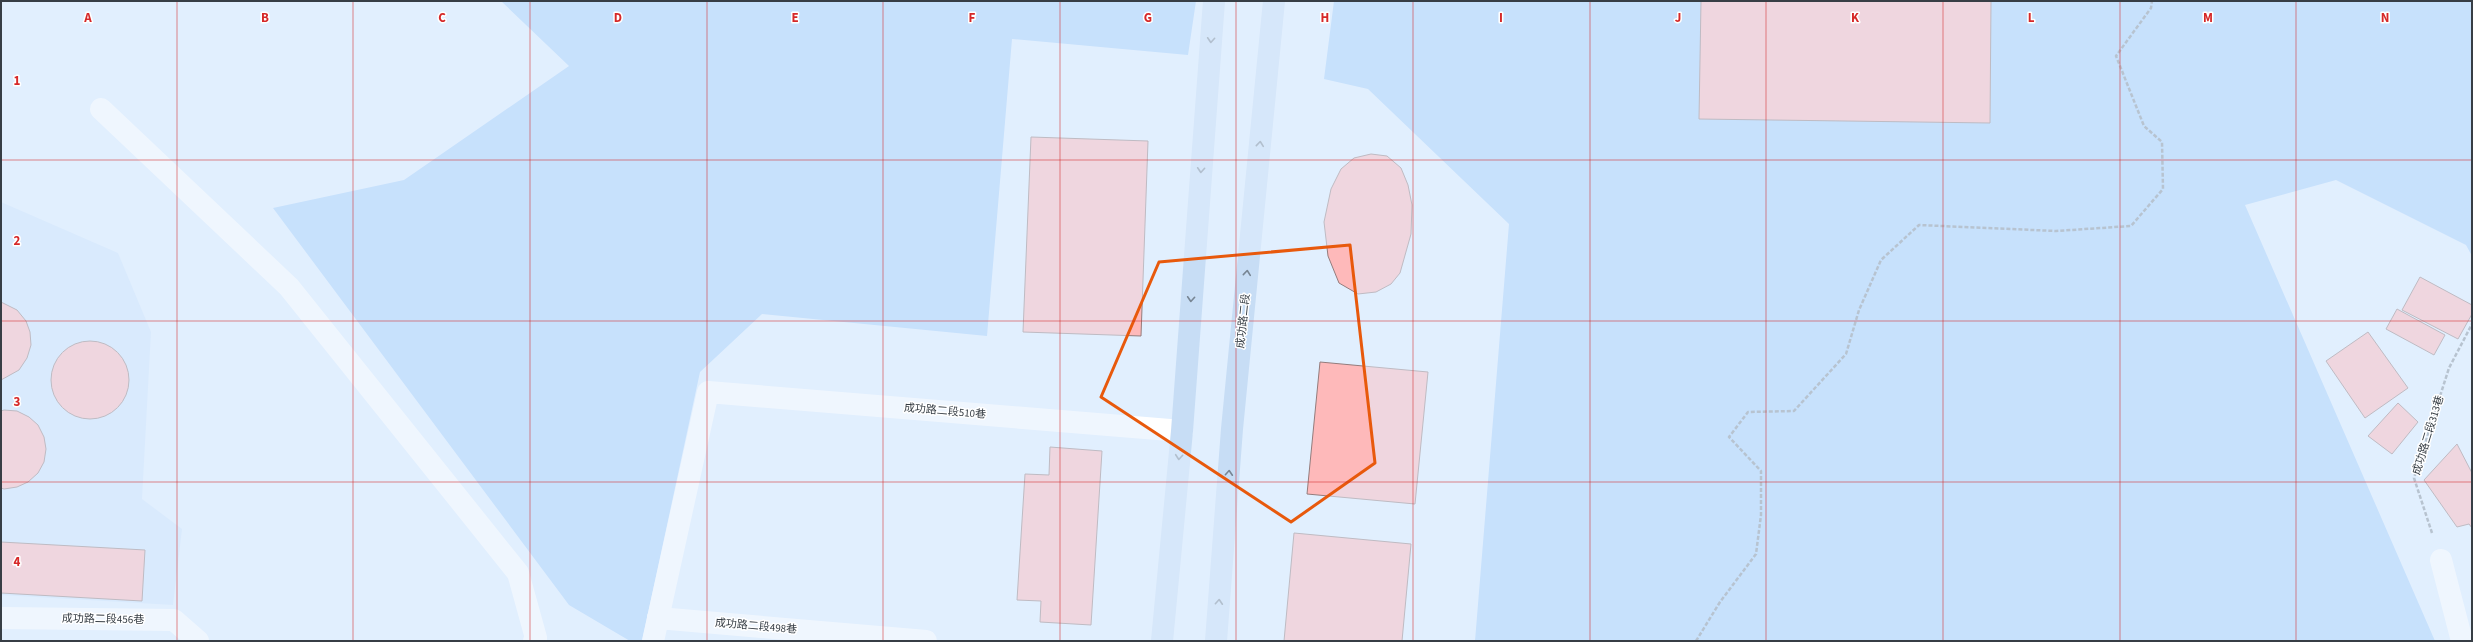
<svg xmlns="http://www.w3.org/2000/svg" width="2473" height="642" font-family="'Source Sans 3','Noto Sans TC',sans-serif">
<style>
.built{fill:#cee5fd}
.green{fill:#a6d0fb}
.building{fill:#feb9ba;stroke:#947c7c}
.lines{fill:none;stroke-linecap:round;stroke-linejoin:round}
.path{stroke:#848f99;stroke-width:2.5;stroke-dasharray:4 2;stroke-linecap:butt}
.minor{stroke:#fff;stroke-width:22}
.major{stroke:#c7ddf5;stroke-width:22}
.oneway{stroke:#788694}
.marked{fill:none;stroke:#e8590c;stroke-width:3;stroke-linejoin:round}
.grid{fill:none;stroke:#d62828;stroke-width:1;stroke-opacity:0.55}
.labels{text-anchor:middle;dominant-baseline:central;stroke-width:3;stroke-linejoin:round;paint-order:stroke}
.street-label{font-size:11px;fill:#373e45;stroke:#fff}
.grid-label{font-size:13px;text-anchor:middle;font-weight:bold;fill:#d62828;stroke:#fff;stroke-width:3;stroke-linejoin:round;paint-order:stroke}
</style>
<rect width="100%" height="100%" fill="#e1effe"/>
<!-- built -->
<path class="built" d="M1 202 118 253 151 332 142 499 182 529 173 605 1 595Z"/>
<!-- green -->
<g class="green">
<path d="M501 1H1196L1188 55 1012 39 987 336 762 314 700 372 642 641H630L569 605 273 208 404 180 569 66Z"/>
<path d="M1334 1H2472V256L2466 245 2336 180 2245 205 2435 641H1475L1509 224 1368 89 1324 79Z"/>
</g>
<!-- building -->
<g class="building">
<path d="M1701 1H1991L1990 123 1699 119Z"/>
<path d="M1031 137 1148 141 1141 336 1023 332Z"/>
<path d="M1371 154 1387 156 1401 168 1408 185 1412 205 1411 234 1400 273 1391 284 1376 292 1358 294 1339 283 1328 256 1324 222 1331 189 1341 169 1354 158Z"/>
<path d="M2420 277 2472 305V314L2458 339 2402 310Z"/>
<path d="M1 302 17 310 26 321 30 332 31 345 27 358 19 370 1 380Z"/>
<path d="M2397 309 2445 335 2434 355 2386 329Z"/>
<path d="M2368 332 2408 388 2365 418 2326 361Z"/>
<circle cx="90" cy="380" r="39"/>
<path d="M1320 362 1428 372 1415 504 1307 494Z"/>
<path d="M2398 403 2418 422 2392 454 2368 436Z"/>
<path d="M4 410 17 411 29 417 38 425 44 437 46 449 44 462 38 473 28 482 17 487 4 489 1 488V411Z"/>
<path d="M2457 444 2472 473V528L2469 524 2457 527 2424 480Z"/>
<path d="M1050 447 1102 451 1091 625 1040 622 1041 601 1017 600 1025 474 1049 475Z"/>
<path d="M1294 533 1411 544 1402 641H1284Z"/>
<path d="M1 542 145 550 142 601 1 593Z"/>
</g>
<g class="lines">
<!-- path -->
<g class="path">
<path d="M2432 533 2414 478 2449 368 2472 324"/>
<path d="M1696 641 1720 602 1756 554 1761 515V471L1729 437 1748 412 1794 411 1846 354 1859 310 1881 260 1919 225 2056 231 2131 226 2163 189 2162 142 2144 126 2116 56 2151 8 2152 1"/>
</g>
<!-- minor -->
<g class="minor">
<path d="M101 109 289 287 518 573 536 638 534 641"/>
<path d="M2441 560 2462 641"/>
<path d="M1 618 174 620 198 641"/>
<path d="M658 618 926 641"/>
<path d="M653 641 708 392 1182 431"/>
</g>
<!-- major -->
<g class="major">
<path d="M1162 641 1182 431 1214 1"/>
<path d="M1216 641 1232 429 1274 1"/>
</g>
</g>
<!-- one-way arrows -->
<defs><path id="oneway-chevron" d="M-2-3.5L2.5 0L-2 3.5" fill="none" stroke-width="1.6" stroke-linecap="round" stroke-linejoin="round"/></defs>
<g class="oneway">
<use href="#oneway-chevron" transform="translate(1211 40) rotate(94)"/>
<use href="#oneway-chevron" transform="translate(1260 144) rotate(-84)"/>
<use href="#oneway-chevron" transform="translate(1201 170) rotate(94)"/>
<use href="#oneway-chevron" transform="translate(1247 273) rotate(-84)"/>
<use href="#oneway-chevron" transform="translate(1191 299) rotate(94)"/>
<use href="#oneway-chevron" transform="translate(1179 457) rotate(95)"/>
<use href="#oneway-chevron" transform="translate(1229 473) rotate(-86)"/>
<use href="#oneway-chevron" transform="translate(1219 602) rotate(-86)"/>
</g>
<!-- marked area -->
<path d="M0 0H2473V642H0ZM1350 245 1375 463 1291 522 1101 397 1159 262Z" fill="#e1effe" fill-opacity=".55" fill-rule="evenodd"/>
<path class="marked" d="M1350 245 1375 463 1291 522 1101 397 1159 262Z"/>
<!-- grid -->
<path class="grid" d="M177 1V641M353 1V641M530 1V641M707 1V641M883 1V641M1060 1V641M1236 1V641M1413 1V641M1590 1V641M1766 1V641M1943 1V641M2120 1V641M2296 1V641M1 160H2472M1 321H2472M1 482H2472"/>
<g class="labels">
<!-- street labels -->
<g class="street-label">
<text transform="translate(1243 321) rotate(-84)">成功路二段</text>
<text transform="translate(945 411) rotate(5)">成功路二段510巷</text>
<text transform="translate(2428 435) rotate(-73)">成功路二段313巷</text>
<text transform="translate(103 619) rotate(1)">成功路二段456巷</text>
<text transform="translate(756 626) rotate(5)">成功路二段498巷</text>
</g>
</g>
<g class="grid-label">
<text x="88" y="22">A</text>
<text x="265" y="22">B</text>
<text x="442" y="22">C</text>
<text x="618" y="22">D</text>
<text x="795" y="22">E</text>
<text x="972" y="22">F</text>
<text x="1148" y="22">G</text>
<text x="1325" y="22">H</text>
<text x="1501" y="22">I</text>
<text x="1678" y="22">J</text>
<text x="1855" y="22">K</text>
<text x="2031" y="22">L</text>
<text x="2208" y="22">M</text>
<text x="2385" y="22">N</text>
<text x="17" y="85">1</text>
<text x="17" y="245">2</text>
<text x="17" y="406">3</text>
<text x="17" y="566">4</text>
</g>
<!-- border -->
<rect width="2473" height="642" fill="none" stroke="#373e45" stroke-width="4"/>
</svg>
